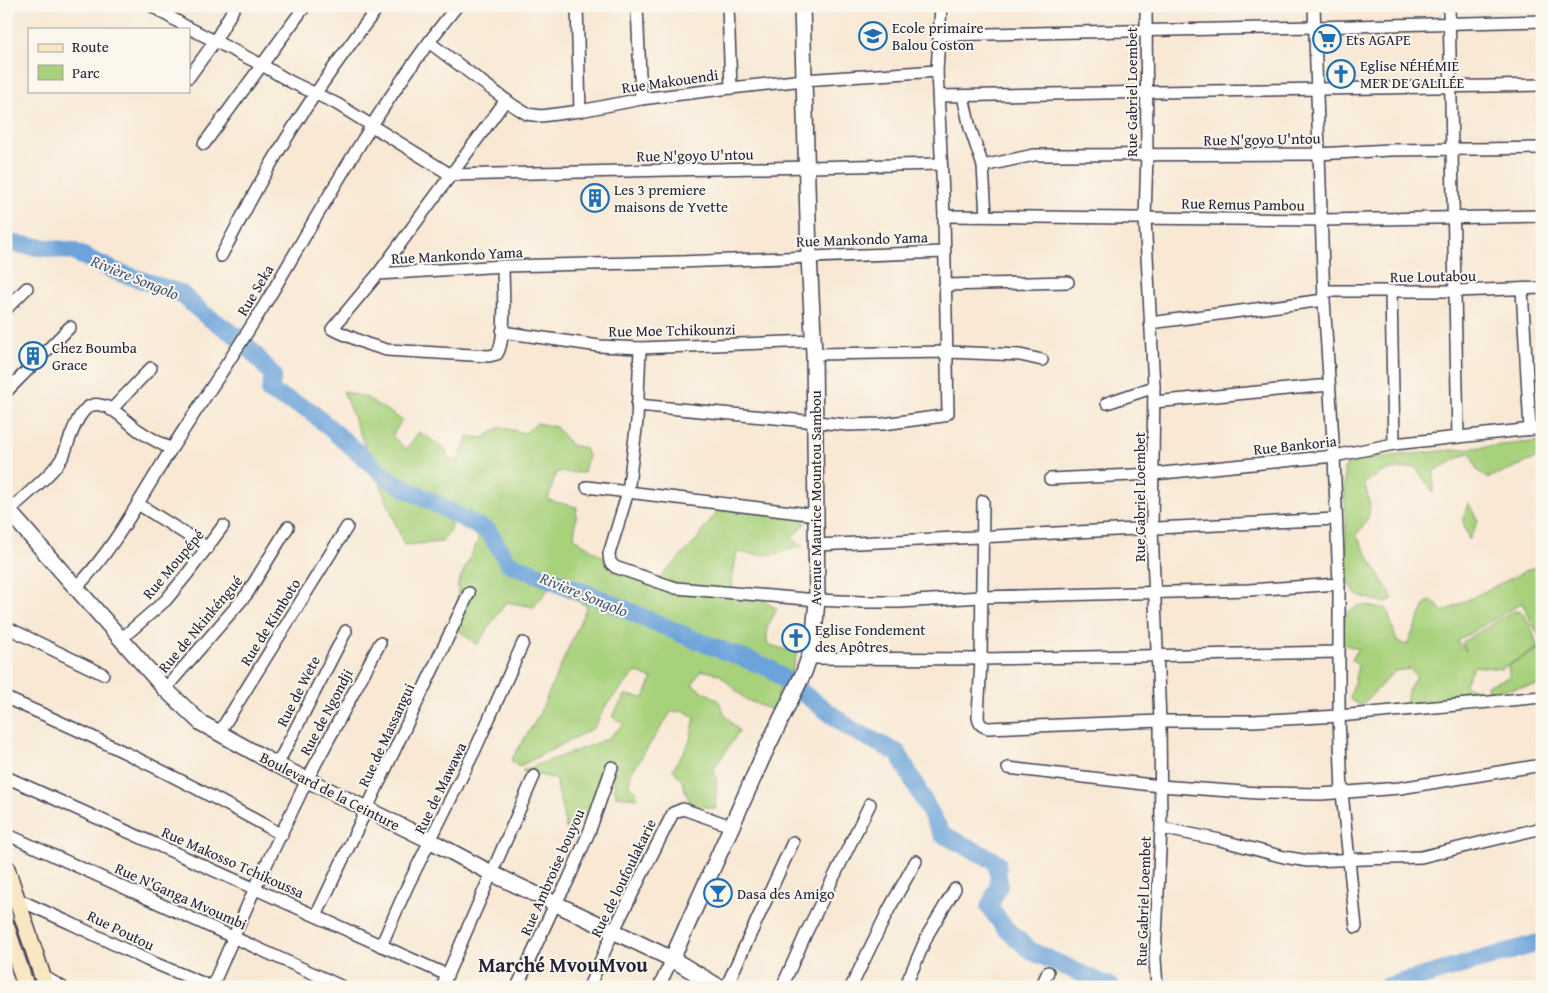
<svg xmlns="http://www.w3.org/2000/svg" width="1548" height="993" font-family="'Gentium Book Plus',serif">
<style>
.green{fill:#a8d17c;stroke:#657a5c}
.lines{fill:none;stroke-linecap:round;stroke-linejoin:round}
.river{stroke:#6ca3da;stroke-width:18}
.minor-casing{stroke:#424052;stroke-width:14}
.tertiary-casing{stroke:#424052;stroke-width:18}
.secondary-casing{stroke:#424052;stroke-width:19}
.minor{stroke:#fff;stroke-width:11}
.tertiary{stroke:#fff;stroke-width:15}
.secondary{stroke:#f9e7c3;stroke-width:16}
.labels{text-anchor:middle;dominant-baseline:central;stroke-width:4;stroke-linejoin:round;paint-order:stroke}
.poi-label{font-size:15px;fill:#22223b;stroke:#fbf7ec;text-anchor:start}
.street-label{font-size:15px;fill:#22223b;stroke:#fbf7ec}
.water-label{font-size:16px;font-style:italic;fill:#40567b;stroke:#fbf7ec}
.district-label{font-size:20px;font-weight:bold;fill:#22223b;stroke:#fbf7ec}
</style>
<rect width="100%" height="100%" fill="#fbf7ec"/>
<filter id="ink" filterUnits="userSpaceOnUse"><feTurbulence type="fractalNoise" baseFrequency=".02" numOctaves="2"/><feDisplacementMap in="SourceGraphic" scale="10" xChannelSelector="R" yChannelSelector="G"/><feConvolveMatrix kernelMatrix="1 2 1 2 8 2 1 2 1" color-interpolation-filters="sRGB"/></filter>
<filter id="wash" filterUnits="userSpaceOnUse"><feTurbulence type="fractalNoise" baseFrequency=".0096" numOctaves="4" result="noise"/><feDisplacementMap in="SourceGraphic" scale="20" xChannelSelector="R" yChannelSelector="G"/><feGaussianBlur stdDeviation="1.12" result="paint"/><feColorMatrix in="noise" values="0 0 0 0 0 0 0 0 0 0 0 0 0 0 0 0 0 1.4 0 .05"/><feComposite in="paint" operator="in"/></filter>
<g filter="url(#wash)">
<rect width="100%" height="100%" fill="#f8e8d4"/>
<!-- green -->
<g class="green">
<path d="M343 391 367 398 402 420 392 436 406 449 419 432 444 448 449 459 458 461 468 437 483 438 500 427 525 433 537 423 556 427 571 445 585 448 588 456 584 473 556 472 548 500 577 507 574 538 606 559 610 570 654 583 694 543 723 504 802 512 805 524 791 539 803 545C774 556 767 557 737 552L732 579 733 591 765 600 777 609 767 627V644L797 653 789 680 778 693 774 711 745 699 719 674 701 670 692 685 718 700 725 715 739 731 714 769C719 783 714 795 716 809L690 804 682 781 673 769 689 743 695 718 685 711 671 712 631 773 629 783 635 789 637 798 616 796 613 774 590 812 566 829 556 779 522 771 607 739 624 724 612 717 625 695 644 698 652 679 636 672 606 705 594 728 518 767 511 760 538 717 587 606 550 587 534 607 506 602 477 645 458 630V583L479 538 460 523 447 518 452 526 442 542 404 545Z"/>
<path d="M1542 441V456L1488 478 1477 470 1470 452 1434 471 1433 493 1416 467 1385 471 1364 483C1372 510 1374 512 1356 535L1393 599 1386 603 1356 595 1347 577 1344 469 1351 460Z"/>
<path d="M1468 502 1478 521 1469 540 1463 522Z"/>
<path d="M1542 563V642L1522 603 1457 641 1466 651 1462 642 1514 611 1522 612 1531 626 1538 648 1501 669 1474 666 1464 685 1479 690 1470 698 1406 706 1408 691 1416 676 1410 669 1395 671 1361 706 1350 699 1358 666 1352 660 1358 649 1335 641 1347 612 1361 605 1387 609 1397 642 1407 645 1426 603 1432 600 1443 612Z"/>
<path d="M1542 647V685L1488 691 1487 685 1510 677 1508 666Z"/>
</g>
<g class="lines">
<!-- river -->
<g class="river">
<path d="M6 243 72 251 115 271 180 293 205 315 241 339 273 375 270 392 309 410 390 480 489 532 508 563 606 601 693 639 769 668 851 729 898 753 942 834 997 862 999 886 989 907 1006 929 1031 951 1111 987"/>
<path d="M1386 987 1542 942"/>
</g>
</g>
</g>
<g filter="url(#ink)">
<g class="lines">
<defs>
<g id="minor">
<path d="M152 6 185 26 262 65 291 82 337 104 451 175"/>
<path d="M577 6 580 111"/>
<path d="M637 6 641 99"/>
<path d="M728 6 731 88"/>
<path d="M1146 6 1147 155 1145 218 1154 387 1152 529 1160 721 1161 828 1155 959 1157 987"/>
<path d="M1314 6 1324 300 1334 456 1339 584V716L1342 793 1356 927"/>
<path d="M1449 6 1458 437"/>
<path d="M939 35 1315 27 1542 21"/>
<path d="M430 43 514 106 527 114 541 116 580 111 641 99 731 88 804 80 937 71"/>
<path d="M189 77 215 41 235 6"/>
<path d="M939 96 1542 85"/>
<path d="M963 96 970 128 983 166 986 216"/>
<path d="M204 144 305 6"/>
<path d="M983 166 1034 155H1047L1318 154 1390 150 1542 148"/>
<path d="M451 175 940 164"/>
<path d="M944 216 1322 220 1542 216"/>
<path d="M221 256C238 225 253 194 271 164 303 109 340 57 379 6"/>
<path d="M503 266C503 286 507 338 497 354L489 356 387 350 367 344 332 329 378 274 506 100"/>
<path d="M378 274 503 266 680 262 944 252"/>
<path d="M945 285 1068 282"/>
<path d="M1522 289 1530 429"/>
<path d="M1325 291H1456L1542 288"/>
<path d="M1391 292 1394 444"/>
<path d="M6 309 27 288"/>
<path d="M1150 323 1324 300"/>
<path d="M502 332 599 346 640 348 813 341"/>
<path d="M640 348 637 421 628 492 609 554 610 562 615 567 676 588 817 600 863 602H900L981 597 1249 590 1339 584"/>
<path d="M814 354 948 352 1020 355 1042 360"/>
<path d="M6 392 70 327"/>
<path d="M1154 402 1329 385"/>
<path d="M1107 403 1154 387"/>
<path d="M637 405 848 425 883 424 943 416 948 413 944 216 937 71 941 6"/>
<path d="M111 410 151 368"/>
<path d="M1050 479 1153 474 1334 456 1394 444 1542 428"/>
<path d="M587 487 816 515"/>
<path d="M983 501 981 659 978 717C979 724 981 726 988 728L1160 721H1253L1339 716 1542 697"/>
<path d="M138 504 208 548"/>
<path d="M9 511C24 496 56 472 64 454 70 440 79 400 100 405 114 407 127 422 138 430 148 437 160 443 171 449"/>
<path d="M817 545 1336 519"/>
<path d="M76 588C116 547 141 496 172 448 206 395 242 343 274 289 331 192 386 93 457 6"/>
<path d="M6 627 103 674"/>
<path d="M121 639 166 600 188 573 223 526"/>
<path d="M810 658 981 659 1338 652"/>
<path d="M165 689 247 594 288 527"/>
<path d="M6 698C101 739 192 784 282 835"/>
<path d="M219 733 347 527"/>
<path d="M277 765 346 631"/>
<path d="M1008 768 1160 786 1258 793 1321 794 1400 788 1542 765"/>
<path d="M6 777 447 975"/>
<path d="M1161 828 1220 840 1284 857 1308 861 1421 857 1542 828"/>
<path d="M6 834 343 987"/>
<path d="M17 899 70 923 147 960 212 987"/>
<path d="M316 916 469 593"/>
<path d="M381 946 407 887 475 750 523 643"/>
<path d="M43 976 62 987"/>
<path d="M212 987 255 888 307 780 380 643"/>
<path d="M442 987 534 776"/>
<path d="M517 987 555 904 567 883 590 830 612 767"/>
<path d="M589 987 613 932 673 813 683 809 731 826"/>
<path d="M659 987 672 959"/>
<path d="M726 987 793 842"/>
<path d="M782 987 807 931 870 804"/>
<path d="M851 987 889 909 916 861"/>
<path d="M905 987 928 934 955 889"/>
<path d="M1041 987 1048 972"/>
</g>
<g id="tertiary">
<path d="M6 508 165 689 201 723 277 765 431 841 491 873 672 959 719 987"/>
<path d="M672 959 764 754 804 672 813 646 817 600 814 354 809 256 802 6"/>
</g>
<g id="secondary">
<path d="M6 867 46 987"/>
<path d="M6 926 26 987"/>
</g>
</defs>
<!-- minor casing -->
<use href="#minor" class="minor-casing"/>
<!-- tertiary casing -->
<use href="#tertiary" class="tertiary-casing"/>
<!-- secondary casing -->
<use href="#secondary" class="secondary-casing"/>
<!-- minor -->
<use href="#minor" class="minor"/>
<!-- tertiary -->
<use href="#tertiary" class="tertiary"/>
<!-- secondary -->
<use href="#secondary" class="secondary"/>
</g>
</g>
<!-- icons -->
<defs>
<symbol id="school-ring" viewBox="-11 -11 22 22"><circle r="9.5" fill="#fbf7ec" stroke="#1f6fb2" stroke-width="1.5"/><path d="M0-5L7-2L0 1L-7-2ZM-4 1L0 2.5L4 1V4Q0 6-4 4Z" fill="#1f6fb2"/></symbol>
<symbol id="supermarket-ring" viewBox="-11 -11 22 22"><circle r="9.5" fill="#fbf7ec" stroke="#1f6fb2" stroke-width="1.5"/><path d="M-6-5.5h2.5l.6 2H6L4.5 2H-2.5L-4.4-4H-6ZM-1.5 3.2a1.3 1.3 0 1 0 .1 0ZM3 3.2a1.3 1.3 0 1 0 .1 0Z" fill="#1f6fb2"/></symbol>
<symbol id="church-ring" viewBox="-11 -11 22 22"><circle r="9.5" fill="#fbf7ec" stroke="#1f6fb2" stroke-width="1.5"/><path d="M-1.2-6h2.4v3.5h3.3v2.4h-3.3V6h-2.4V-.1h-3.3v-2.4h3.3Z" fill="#1f6fb2"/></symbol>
<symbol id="building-ring" viewBox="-11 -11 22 22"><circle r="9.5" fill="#fbf7ec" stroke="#1f6fb2" stroke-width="1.5"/><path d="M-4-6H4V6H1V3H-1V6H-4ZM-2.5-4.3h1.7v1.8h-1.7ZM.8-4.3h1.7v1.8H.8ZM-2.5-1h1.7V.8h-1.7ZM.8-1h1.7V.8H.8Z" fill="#1f6fb2"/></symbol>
<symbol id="bar-ring" viewBox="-11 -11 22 22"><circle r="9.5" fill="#fbf7ec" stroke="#1f6fb2" stroke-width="1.5"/><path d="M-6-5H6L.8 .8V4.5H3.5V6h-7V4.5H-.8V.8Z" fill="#1f6fb2"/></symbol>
</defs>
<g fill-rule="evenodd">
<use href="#school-ring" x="857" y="20" width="32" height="32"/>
<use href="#supermarket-ring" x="1311" y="23" width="32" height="32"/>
<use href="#church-ring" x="1325" y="58" width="32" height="32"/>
<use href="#building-ring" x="579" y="182" width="32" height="32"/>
<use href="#building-ring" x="17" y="340" width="32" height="32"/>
<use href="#church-ring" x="780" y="622" width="32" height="32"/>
<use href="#bar-ring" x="702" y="877" width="32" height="32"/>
</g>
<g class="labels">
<!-- poi labels -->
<g class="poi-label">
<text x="892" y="27">Ecole primaire<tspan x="892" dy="17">Balou Coston</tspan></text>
<text x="1346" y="39">Ets AGAPE</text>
<text x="1360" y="65">Eglise NÉHÉMIE<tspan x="1360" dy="17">MER DE GALILÉE</tspan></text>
<text x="614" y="189">Les 3 premiere<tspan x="614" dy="17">maisons de Yvette</tspan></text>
<text x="52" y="347">Chez Boumba<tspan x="52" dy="17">Grace</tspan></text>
<text x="815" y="629">Eglise Fondement<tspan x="815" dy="17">des Apôtres</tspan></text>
<text x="737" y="893">Dasa des Amigo</text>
</g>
<!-- street labels -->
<g class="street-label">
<text transform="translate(670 81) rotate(-8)">Rue Makouendi</text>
<text transform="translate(1131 92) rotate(-90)">Rue Gabriel Loembet</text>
<text transform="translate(1262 139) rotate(-1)">Rue N'goyo U'ntou</text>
<text transform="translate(695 155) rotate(-1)">Rue N'goyo U'ntou</text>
<text transform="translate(1243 204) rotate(1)">Rue Remus Pambou</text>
<text transform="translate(862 239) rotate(-2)">Rue Mankondo Yama</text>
<text transform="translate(457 255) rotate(-3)">Rue Mankondo Yama</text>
<text transform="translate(1433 276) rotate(-1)">Rue Loutabou</text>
<text transform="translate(255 290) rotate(-59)">Rue Seka</text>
<text transform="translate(672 330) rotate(-1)">Rue Moe Tchikounzi</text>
<text transform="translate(1295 445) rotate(-6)">Rue Bankoria</text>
<text transform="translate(1139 497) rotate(-90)">Rue Gabriel Loembet</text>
<text transform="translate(815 498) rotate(-90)">Avenue Maurice Mountou Sambou</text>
<text transform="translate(173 564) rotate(-50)">Rue Moupépé</text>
<text transform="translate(270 622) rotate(-58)">Rue de Kimboto</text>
<text transform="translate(200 624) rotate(-50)">Rue de Nkinkéngué</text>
<text transform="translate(298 691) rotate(-63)">Rue de Wete</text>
<text transform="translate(326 712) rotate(-62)">Rue de Ngondji</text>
<text transform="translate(386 735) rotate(-65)">Rue de Massangui</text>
<text transform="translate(440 788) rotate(-64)">Rue de Mawawa</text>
<text transform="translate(330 791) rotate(27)">Boulevard de la Ceinture</text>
<text transform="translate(233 862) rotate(24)">Rue Makosso Tchikoussa</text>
<text transform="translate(552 872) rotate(-66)">Rue Ambroise bouyou</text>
<text transform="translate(623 878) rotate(-64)">Rue de loufoulakarie</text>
<text transform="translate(181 896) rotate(24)">Rue N'Ganga Mvoumbi</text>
<text transform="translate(1143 901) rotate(-88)">Rue Gabriel Loembet</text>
<text transform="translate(121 930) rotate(26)">Rue Poutou</text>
</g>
<!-- water labels -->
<g class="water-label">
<text transform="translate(135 277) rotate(22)">Rivière Songolo</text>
<text transform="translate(584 594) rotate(22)">Rivière Songolo</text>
</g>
<!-- district labels -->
<g class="district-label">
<text x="563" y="964">Marché MvouMvou</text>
</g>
</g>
<!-- margin -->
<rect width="1548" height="993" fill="none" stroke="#fbf7ec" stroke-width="25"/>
<!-- legend -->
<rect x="28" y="28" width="162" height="65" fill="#fbf7ec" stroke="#a4a2a5"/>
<rect x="38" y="44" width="25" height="8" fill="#f9e7c3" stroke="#a4a2a5"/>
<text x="72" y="52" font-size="15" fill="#22223b">Route</text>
<rect x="38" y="65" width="25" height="15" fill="#a8d17c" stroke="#a4a2a5"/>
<text x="72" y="78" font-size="15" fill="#22223b">Parc</text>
</svg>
